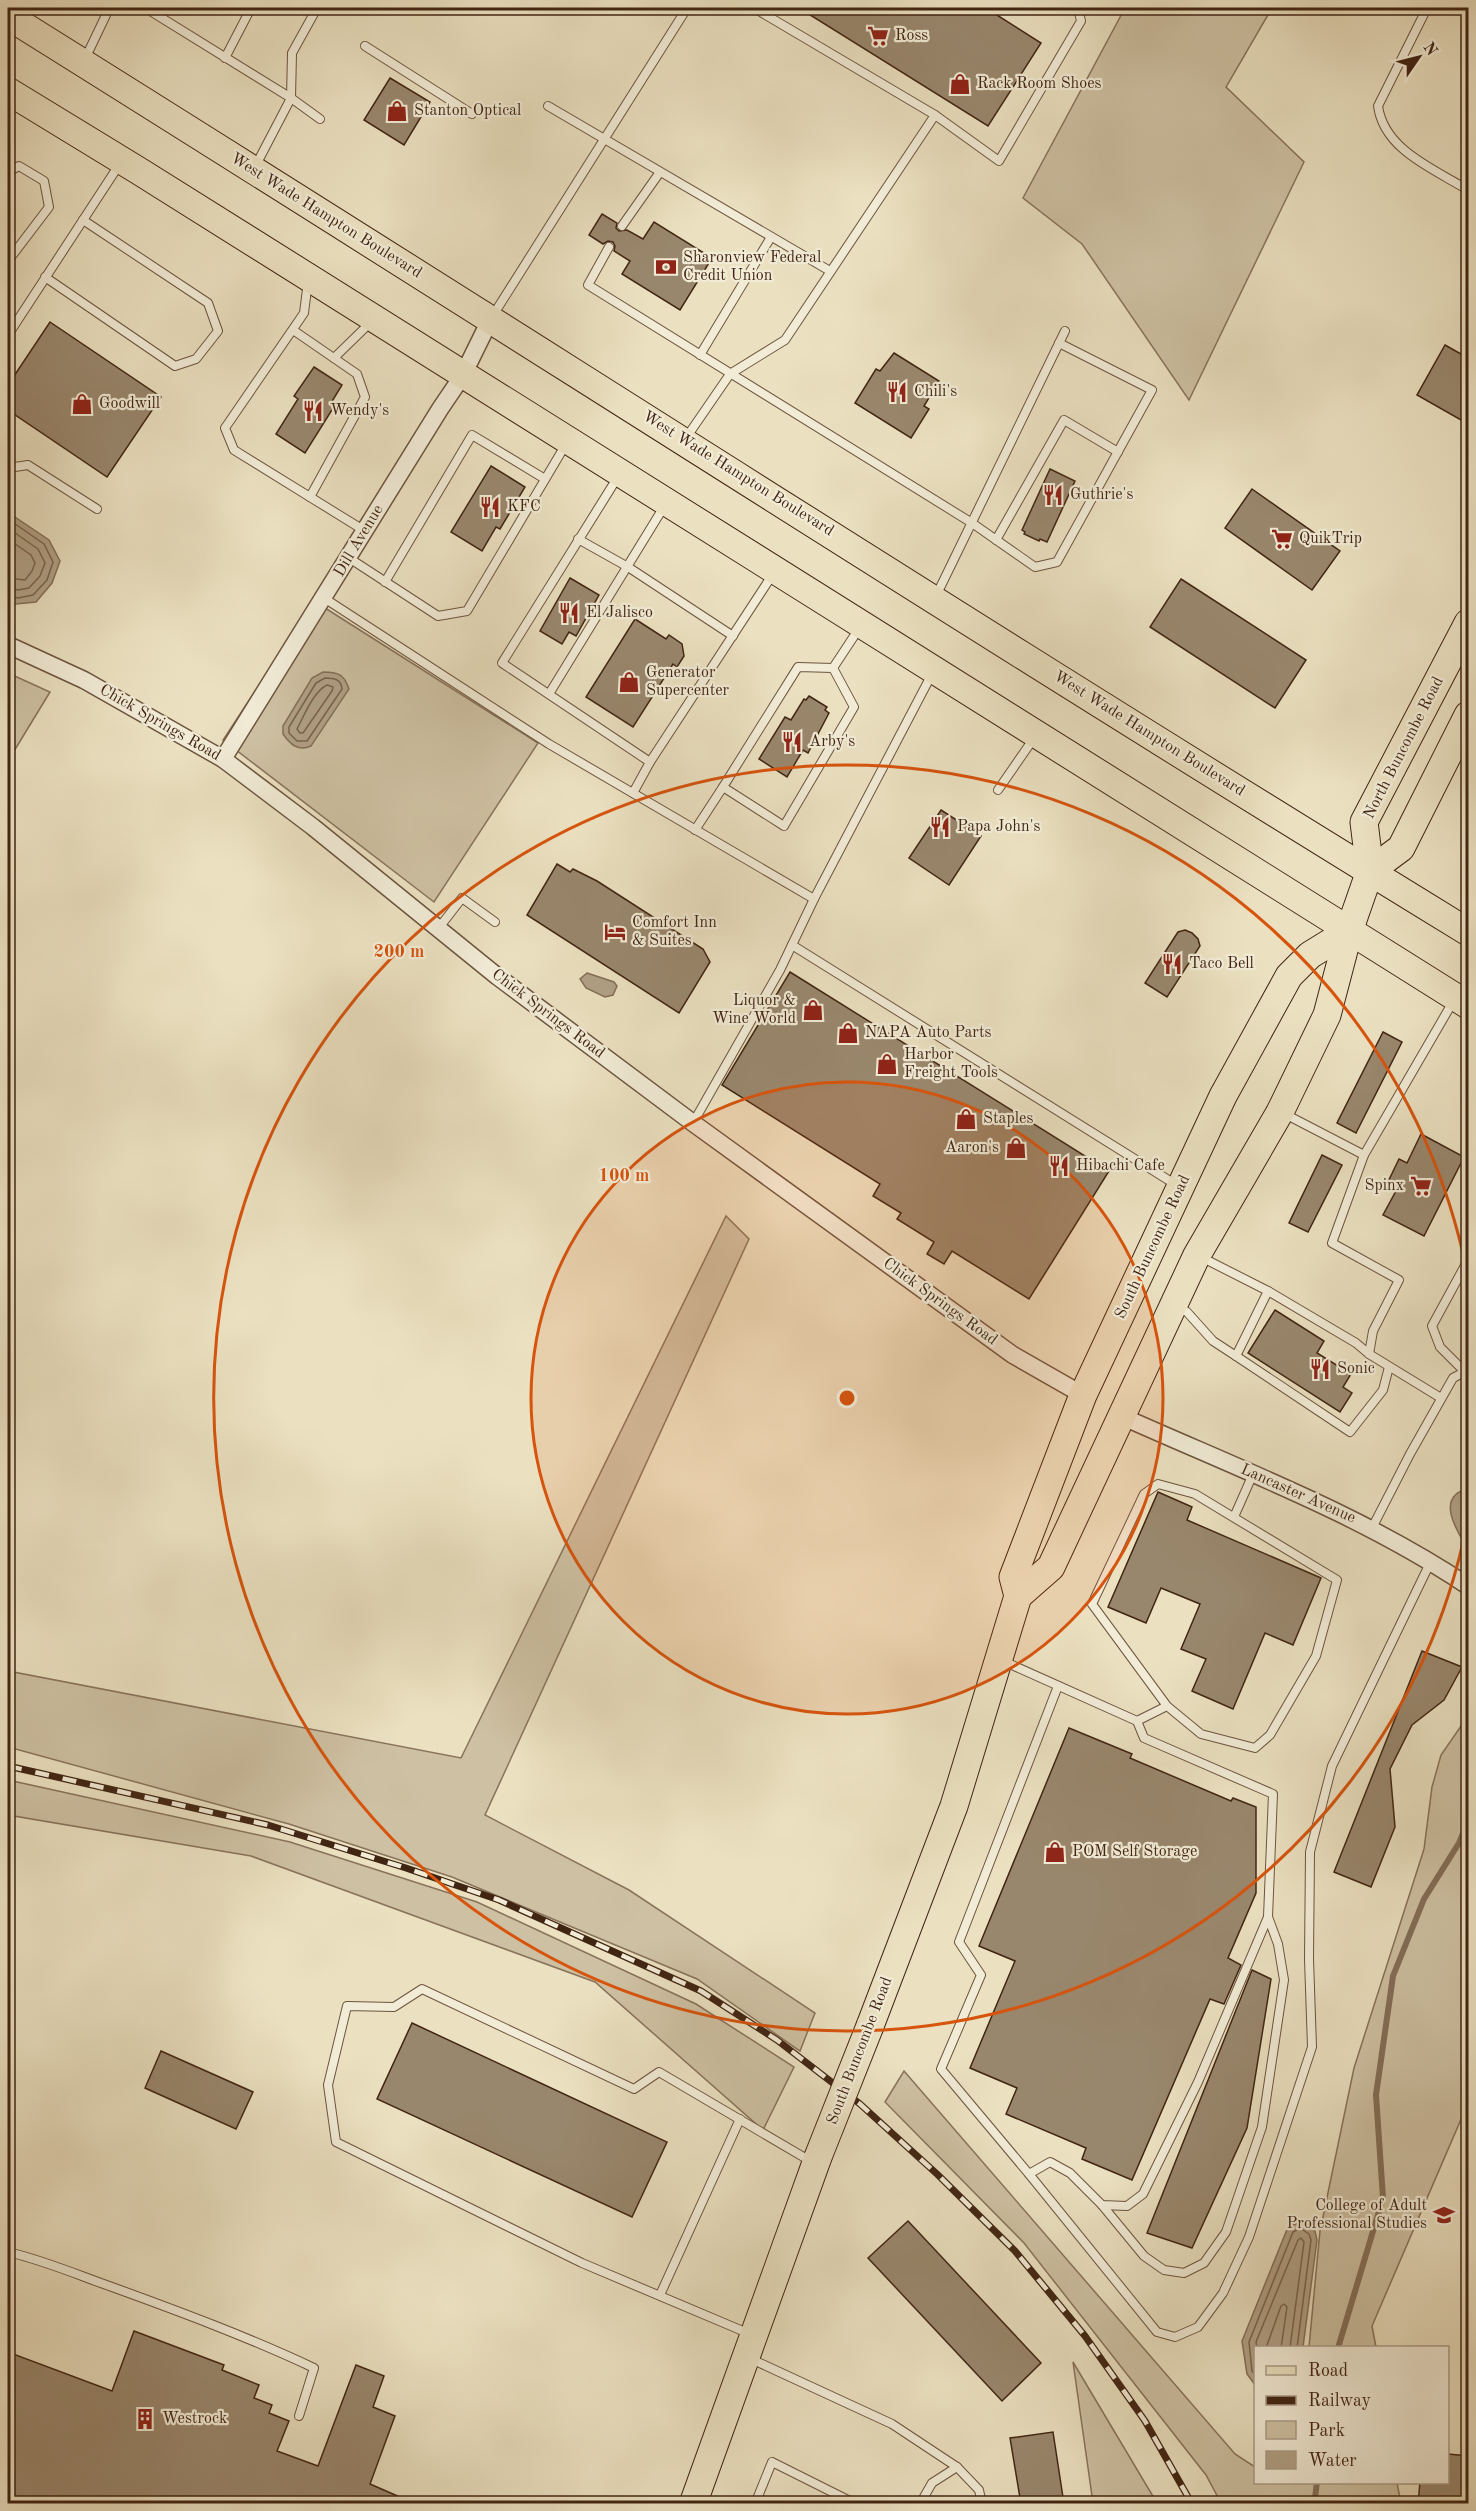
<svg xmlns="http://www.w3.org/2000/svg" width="1476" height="2511" font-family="'Old Standard TT',serif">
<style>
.green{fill:#cec1a3;stroke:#88735b;stroke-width:1.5}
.water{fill:#b1a186;stroke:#846f58;stroke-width:1.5}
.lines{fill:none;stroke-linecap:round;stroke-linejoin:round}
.shore{stroke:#79634c;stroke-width:1.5}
.stream{stroke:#846f58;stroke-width:6}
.building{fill:#99876d;stroke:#412513;stroke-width:1.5}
.lane-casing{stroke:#6c543e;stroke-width:10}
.street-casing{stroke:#6c543e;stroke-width:19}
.primary-casing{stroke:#412513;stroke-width:29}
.lane{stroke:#f2ecd7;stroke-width:8}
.street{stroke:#f2ecd7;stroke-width:16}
.primary{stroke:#ebe1c1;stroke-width:27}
.rail-casing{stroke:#412513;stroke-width:7}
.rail{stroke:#f2ecd7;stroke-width:4.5;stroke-dasharray:14;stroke-linecap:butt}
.primary-bridge-casing{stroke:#412513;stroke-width:29;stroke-linecap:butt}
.primary-bridge{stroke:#ebe1c1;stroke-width:27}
.ring{fill:none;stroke:#d7540d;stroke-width:3}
.labels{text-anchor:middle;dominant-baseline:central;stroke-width:4.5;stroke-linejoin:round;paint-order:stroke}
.poi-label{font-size:16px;fill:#412513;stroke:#f2ecd7;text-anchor:start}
.street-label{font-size:16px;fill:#412513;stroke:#f2ecd7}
.centre{fill:#d7540d;stroke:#f2ecd7;stroke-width:3}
.ring-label{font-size:18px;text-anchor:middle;font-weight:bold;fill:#d7540d;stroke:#f2ecd7;stroke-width:4.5;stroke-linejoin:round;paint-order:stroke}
</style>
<rect width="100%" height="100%" fill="#ebe1c1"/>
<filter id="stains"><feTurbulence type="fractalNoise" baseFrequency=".00333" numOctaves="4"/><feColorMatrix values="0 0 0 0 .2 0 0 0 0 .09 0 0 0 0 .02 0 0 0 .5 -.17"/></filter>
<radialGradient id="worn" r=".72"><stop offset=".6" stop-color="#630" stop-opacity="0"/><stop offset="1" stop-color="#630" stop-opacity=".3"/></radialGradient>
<!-- green -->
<g class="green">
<path d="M1125 8H1272L1226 87 1304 162 1189 400 1082 244 1023 198Z"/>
<path d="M314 601 538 743 434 902 223 740Z"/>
<path d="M8 673 50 692 8 761Z"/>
<path d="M726 1216 749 1239 485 1815 629 1890 815 2013 800 2051 697 1979 452 1877 289 1824 8 1747V1671L461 1758Z"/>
<path d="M1468 1716V2103L1372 2326 1376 2347H1309L1320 2231 1354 2068 1424 1849 1432 1787 1441 1755Z"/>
<path d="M8 1780 290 1842 477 1902 696 2004 794 2067 763 2130 595 1982 251 1856 8 1815Z"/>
<path d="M904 2071 1235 2454 1255 2467 1256 2482 1397 2483 1401 2503H1221L1206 2475 1024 2243 885 2102Z"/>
<path d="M1073 2362 1157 2503H1093Z"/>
</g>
<!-- water -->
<g class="water">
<path d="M9 513 49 540 60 561 52 583 36 602 16 604 8 600Z"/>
<path d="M323 672C338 672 344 674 349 689L311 746C298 752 290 744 283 734V726L312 678Z"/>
<path d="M587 973 614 982 617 986 613 995 605 997 586 988 580 979Z"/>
<path d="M1461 1491 1468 1493V1541H1463C1455 1527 1440 1501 1461 1491Z"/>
<path d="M1300 2222 1315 2231 1317 2240 1303 2347 1256 2348 1255 2385 1247 2374 1242 2341 1288 2227Z"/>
</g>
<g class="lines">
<!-- shore -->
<g class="shore">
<path d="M8 519 44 544 53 562 47 580 33 595 18 598 8 595"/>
<path d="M8 528 38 549 45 563 40 576 29 588 18 590 8 587"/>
<path d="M8 539 31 555 35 563 32 571 25 580 8 578"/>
<path d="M325 678C334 678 341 679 342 689L307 741H297L289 733V727L316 683Z"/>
<path d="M327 685 333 687 332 691 303 733H300L297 729C304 716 313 692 327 685Z"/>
<path d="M1257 2348 1256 2342 1298 2240 1301 2238 1304 2242 1290 2348"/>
<path d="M1266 2348 1281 2306 1284 2304 1287 2307 1281 2348"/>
<path d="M1256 2376 1252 2371 1249 2342 1293 2232 1300 2228 1309 2234 1311 2240 1297 2348"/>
</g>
<!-- stream -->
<g class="stream">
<path d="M1338 2348 1383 2198 1376 2095 1393 1976 1424 1899 1459 1843 1468 1822"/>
<path d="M1317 2482 1315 2498 1317 2504"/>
</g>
</g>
<!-- building -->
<g class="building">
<path d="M799 8H986L1041 43 988 126Z"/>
<path d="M390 78 430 102 404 145 364 120Z"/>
<path d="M602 214 617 223 616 228 619 231 627 230 643 239 654 222 712 258 680 310 622 274 630 261 614 251 615 246 613 242 608 241 603 244 589 235Z"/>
<path d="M50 322 161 397 107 477 8 410V385Z"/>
<path d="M1445 345 1468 358V424L1417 395Z"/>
<path d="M894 353 939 381 924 406 929 409 911 438 855 403 876 369 880 371Z"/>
<path d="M314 367 342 385 331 403 335 405 305 453 276 434 298 399 294 396Z"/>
<path d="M491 466 525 487 500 529 496 527 482 551 451 532Z"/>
<path d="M1050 469 1075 481 1047 542 1040 539 1039 541 1024 534 1025 532 1022 530Z"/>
<path d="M1252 489 1340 551 1312 590 1225 528Z"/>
<path d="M570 578 599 595 576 636 569 632 562 644 540 631Z"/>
<path d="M1181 579 1306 660 1275 708 1150 627Z"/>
<path d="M635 619 666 639 669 635 682 644 684 656 677 667 673 664 633 727 586 697Z"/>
<path d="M809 696 827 707 825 710 829 713 808 753 803 750 787 777 759 759 785 717 791 720 804 699 806 700Z"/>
<path d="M941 810 981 836 949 885 909 858Z"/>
<path d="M557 864 570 872 573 869 597 881 703 949 710 962 679 1013 527 915Z"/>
<path d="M1185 930 1192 933 1198 939 1200 946 1167 997 1145 983 1178 932Z"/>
<path d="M790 972 1109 1171 1029 1299 952 1251 944 1264 927 1254 934 1242 897 1219 901 1213 873 1196 880 1184 722 1085Z"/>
<path d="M1383 1032 1402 1042 1356 1133 1337 1123Z"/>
<path d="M1421 1134 1464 1157 1424 1236 1383 1215 1397 1189 1387 1184 1399 1159 1407 1163Z"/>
<path d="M1322 1155 1342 1165 1308 1232 1289 1223Z"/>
<path d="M1275 1310 1324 1341 1317 1353 1351 1374 1343 1387 1352 1393 1340 1412 1248 1353Z"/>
<path d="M1158 1492 1192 1507 1187 1520 1321 1578 1293 1645 1265 1633 1233 1709 1192 1691 1206 1659 1181 1649 1200 1604 1161 1588 1146 1623 1108 1607Z"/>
<path d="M1422 1651 1462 1667 1444 1700 1412 1725 1390 1769 1395 1827 1371 1887 1334 1872Z"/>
<path d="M1069 1728 1132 1754 1130 1758 1231 1801 1233 1798 1256 1807V1893L1228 1958 1241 1965 1224 2004 1210 1999 1132 2180 1082 2159 1086 2148 1006 2114 1017 2088 970 2068 1015 1961 979 1946Z"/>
<path d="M1252 1970 1271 1979 1247 2128 1192 2248 1147 2233Z"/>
<path d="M412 2023 667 2142 632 2217 377 2099Z"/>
<path d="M161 2051 253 2092 236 2129 145 2088Z"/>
<path d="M908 2221 1041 2363 1002 2401 868 2258Z"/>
<path d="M134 2331 224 2365 222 2370 259 2385 254 2398 272 2405 269 2413 289 2421 277 2451 318 2466 356 2365 384 2376 373 2407 395 2416 370 2484 416 2504H8V2352L112 2391Z"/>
<path d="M1053 2432 1064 2504H1021L1010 2438Z"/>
<path d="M1448 2454 1468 2456V2504H1418L1420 2482H1448Z"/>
</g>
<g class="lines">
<defs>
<g id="lane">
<path d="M152 8V12L291 98 320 119"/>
<path d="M1427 8 1378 106C1384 150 1434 169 1468 190"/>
<path d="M1461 8 1468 12"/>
<path d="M365 46 472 114"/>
<path d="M225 58 251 8"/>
<path d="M84 61 106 15 102 8"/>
<path d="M548 106 830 271"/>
<path d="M935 115 999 161 1081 21 1078 8"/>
<path d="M255 167 291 98 292 53 317 8"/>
<path d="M8 172 19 166 44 181 49 207 8 261"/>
<path d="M622 226 660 172"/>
<path d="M609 247 588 285 972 523 1035 567 1057 562 1152 390 1059 343"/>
<path d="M45 277 175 366 196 359 218 331 208 303 83 220"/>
<path d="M492 317 687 8"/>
<path d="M293 330 357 374 365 397 310 497 234 450 225 428 304 313 308 281"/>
<path d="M8 335 119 165"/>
<path d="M700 355 771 237"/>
<path d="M334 358 372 321"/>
<path d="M686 438 730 374 785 340 935 115 754 8"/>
<path d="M8 468 28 465 97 509"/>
<path d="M619 475 502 663 650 762 633 793"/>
<path d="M310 497 365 531"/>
<path d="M578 539 628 567 733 636"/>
<path d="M996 540 1064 420 1118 452"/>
<path d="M349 558 438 616 467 611 566 444"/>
<path d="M385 582 472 435 545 479"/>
<path d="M936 596 1065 331"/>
<path d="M324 598 549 744 814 899"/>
<path d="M798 667 833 668 854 707 784 826 723 787Z"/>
<path d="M833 668 860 627"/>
<path d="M549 694 665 505"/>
<path d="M650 762 773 574"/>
<path d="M998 790 1034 738"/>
<path d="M695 830 723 787"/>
<path d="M438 929 462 898 495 922"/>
<path d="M792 945 1178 1186"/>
<path d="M1283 1113 1364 1155 1332 1243 1399 1280 1373 1331 1369 1354"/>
<path d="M693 1123 780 970 814 899 933 672"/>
<path d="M1364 1155 1454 1000"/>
<path d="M1268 1291 1356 1343 1369 1354 1441 1398"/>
<path d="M1177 1306 1187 1312 1213 1341 1236 1356 1268 1291 1199 1256"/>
<path d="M1236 1356 1350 1432 1383 1390 1389 1367"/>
<path d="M1465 1372 1440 1347 1432 1326 1468 1260"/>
<path d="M1234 1517 1253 1474"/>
<path d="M1372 1528 1410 1454 1453 1378 1468 1370"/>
<path d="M1003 1661 1137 1721 1167 1706 1201 1734 1255 1748 1270 1735 1316 1656 1337 1580 1195 1494 1158 1484 1144 1494 1092 1604 1167 1706"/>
<path d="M1058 1686 959 1942 981 1975 941 2069 1029 2174 1050 2162 1070 2173 1102 2205 1127 2206 1143 2194 1198 2082 1268 1917 1273 1794 1144 1738 1137 1721"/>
<path d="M1029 2174 1157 2332 1175 2337 1198 2327 1223 2293 1249 2237 1312 2047 1309 1959 1310 1852 1332 1766 1431 1561"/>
<path d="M1102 2205 1144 2256 1164 2270 1184 2273 1204 2263 1226 2232 1262 2127 1284 1980 1278 1944 1268 1917"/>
<path d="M8 2252C43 2260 78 2275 112 2287 181 2312 248 2337 314 2368L299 2416"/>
<path d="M660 2295 740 2119"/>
<path d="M750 2334 582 2263 336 2142 328 2085 347 2006 394 2007 422 1989 634 2089 659 2072 812 2162"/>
<path d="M749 2358 892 2424 957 2467 979 2490 982 2504"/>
<path d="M755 2504 772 2462 856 2504"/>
<path d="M920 2504 932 2483 957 2467"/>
</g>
<g id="street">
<path d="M8 645 84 680 223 759 313 827 498 977 693 1123 1013 1355 1083 1395"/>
<path d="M223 759 440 409 463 375 490 320"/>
<path d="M1121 1416C1239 1469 1360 1514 1468 1586"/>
</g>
<g id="primary">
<path d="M8 16C495 320 978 632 1468 932"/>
<path d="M8 91 139 171 1468 1005"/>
<path d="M1370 871 1401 848 1468 715"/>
<path d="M1018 1596 1051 1567 1197 1255 1280 1112 1327 1015 1349 931 1370 871 1364 822 1468 623"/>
<path d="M870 2026 954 1806 1018 1596 1013 1577 1083 1395 1223 1096 1289 976 1310 955 1349 931"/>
<path d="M693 2504 818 2157"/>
</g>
</defs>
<!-- lane casing -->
<use href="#lane" class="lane-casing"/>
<!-- street casing -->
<use href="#street" class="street-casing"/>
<!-- primary casing -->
<use href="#primary" class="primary-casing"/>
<!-- lane -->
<use href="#lane" class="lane"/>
<!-- street -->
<use href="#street" class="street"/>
<!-- primary -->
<use href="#primary" class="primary"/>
<defs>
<path id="rail" d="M8 1766 268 1825 406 1868 499 1900 701 1991 777 2040 860 2104 937 2174 1015 2251 1085 2336 1145 2421 1192 2504"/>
</defs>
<!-- rail casing -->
<use href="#rail" class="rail-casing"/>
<!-- rail -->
<use href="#rail" class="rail"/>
<defs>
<path id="primary-bridge" d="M818 2157 870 2026"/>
</defs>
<!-- primary-bridge casing -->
<use href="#primary-bridge" class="primary-bridge-casing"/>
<!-- primary-bridge -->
<use href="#primary-bridge" class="primary-bridge"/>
</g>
<!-- distance rings -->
<circle cx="847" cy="1398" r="316" fill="#d7540d" fill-opacity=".12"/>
<g class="ring">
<circle cx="847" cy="1398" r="316"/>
<path d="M1468 1519A633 633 0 1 1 1468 1277"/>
</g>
<!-- icons -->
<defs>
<symbol id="supermarket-bare" viewBox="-9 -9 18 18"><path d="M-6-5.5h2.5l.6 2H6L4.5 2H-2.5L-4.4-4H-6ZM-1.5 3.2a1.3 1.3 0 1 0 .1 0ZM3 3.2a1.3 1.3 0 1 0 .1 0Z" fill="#8f2418" stroke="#f2ecd7" stroke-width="2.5" paint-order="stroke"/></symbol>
<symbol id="shop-bare" viewBox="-9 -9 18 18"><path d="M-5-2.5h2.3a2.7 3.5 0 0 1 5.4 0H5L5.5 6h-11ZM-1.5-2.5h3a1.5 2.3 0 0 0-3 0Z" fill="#8f2418" stroke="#f2ecd7" stroke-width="2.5" paint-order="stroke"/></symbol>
<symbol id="bank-bare" viewBox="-9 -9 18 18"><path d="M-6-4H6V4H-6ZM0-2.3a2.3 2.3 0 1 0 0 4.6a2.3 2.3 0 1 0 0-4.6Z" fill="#8f2418" stroke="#f2ecd7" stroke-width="2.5" paint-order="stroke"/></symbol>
<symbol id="restaurant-bare" viewBox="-9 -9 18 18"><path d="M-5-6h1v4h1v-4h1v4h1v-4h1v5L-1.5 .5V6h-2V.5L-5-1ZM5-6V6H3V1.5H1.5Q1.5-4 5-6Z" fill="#8f2418" stroke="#f2ecd7" stroke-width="2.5" paint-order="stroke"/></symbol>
<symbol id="hotel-bare" viewBox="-9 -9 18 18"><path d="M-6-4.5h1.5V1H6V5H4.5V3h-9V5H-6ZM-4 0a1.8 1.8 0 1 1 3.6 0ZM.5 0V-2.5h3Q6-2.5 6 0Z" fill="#8f2418" stroke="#f2ecd7" stroke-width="2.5" paint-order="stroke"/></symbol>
<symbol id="university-bare" viewBox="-9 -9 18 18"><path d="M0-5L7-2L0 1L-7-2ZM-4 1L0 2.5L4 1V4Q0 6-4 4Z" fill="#8f2418" stroke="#f2ecd7" stroke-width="2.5" paint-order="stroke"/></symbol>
<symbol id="building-bare" viewBox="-9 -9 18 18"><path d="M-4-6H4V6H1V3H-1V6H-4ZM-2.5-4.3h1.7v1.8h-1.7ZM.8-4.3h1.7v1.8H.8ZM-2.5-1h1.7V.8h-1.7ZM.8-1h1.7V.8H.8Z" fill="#8f2418" stroke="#f2ecd7" stroke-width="2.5" paint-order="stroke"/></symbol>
</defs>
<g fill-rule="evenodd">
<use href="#supermarket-bare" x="863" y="21" width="30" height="30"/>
<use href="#shop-bare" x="945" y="69" width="30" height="30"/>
<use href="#shop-bare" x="382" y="96" width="30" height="30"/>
<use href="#bank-bare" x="651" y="252" width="30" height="30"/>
<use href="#restaurant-bare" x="882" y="377" width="30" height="30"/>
<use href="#shop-bare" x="67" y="389" width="30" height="30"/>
<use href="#restaurant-bare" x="298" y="396" width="30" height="30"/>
<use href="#restaurant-bare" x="1038" y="480" width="30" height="30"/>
<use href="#restaurant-bare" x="475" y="492" width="30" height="30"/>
<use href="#supermarket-bare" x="1267" y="524" width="30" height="30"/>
<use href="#restaurant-bare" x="554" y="598" width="30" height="30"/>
<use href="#shop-bare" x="614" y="667" width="30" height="30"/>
<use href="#restaurant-bare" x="777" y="727" width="30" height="30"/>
<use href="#restaurant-bare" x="925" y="812" width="30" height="30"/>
<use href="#hotel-bare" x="600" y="917" width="30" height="30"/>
<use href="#restaurant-bare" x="1157" y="949" width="30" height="30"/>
<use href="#shop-bare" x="798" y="995" width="30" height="30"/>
<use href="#shop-bare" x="833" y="1018" width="30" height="30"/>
<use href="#shop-bare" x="872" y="1049" width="30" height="30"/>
<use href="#shop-bare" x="951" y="1104" width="30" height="30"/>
<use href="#shop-bare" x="1001" y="1133" width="30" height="30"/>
<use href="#restaurant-bare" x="1044" y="1151" width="30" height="30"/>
<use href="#supermarket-bare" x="1406" y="1171" width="30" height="30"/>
<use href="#restaurant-bare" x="1305" y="1354" width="30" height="30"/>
<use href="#shop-bare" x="1040" y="1837" width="30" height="30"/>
<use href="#university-bare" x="1429" y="2200" width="30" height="30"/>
<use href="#building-bare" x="130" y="2404" width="30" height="30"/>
</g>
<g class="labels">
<!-- poi labels -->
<g class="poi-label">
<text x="895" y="36">Ross</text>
<text x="977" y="84">Rack Room Shoes</text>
<text x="414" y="111">Stanton Optical</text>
<text x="683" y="258">Sharonview Federal<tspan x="683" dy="18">Credit Union</tspan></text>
<text x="914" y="392">Chili's</text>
<text x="99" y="404">Goodwill</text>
<text x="330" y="411">Wendy's</text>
<text x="1070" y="495">Guthrie's</text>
<text x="507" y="507">KFC</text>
<text x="1299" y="539">QuikTrip</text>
<text x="586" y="613">El Jalisco</text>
<text x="646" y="673">Generator<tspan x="646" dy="18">Supercenter</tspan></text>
<text x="809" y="742">Arby's</text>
<text x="957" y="827">Papa John's</text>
<text x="632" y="923">Comfort Inn<tspan x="632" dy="18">&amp; Suites</tspan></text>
<text x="1189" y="964">Taco Bell</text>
<text x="796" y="1001" text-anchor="end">Liquor &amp;<tspan x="796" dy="18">Wine World</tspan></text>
<text x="865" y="1033">NAPA Auto Parts</text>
<text x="904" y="1055">Harbor<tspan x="904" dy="18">Freight Tools</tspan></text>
<text x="983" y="1119">Staples</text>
<text x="999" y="1148" text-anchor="end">Aaron's</text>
<text x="1076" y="1166">Hibachi Cafe</text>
<text x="1404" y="1186" text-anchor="end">Spinx</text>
<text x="1337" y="1369">Sonic</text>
<text x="1072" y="1852">POM Self Storage</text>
<text x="1427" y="2206" text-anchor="end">College of Adult<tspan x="1427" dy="18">Professional Studies</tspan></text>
<text x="162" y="2419">Westrock</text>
</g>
<!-- street labels -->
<g class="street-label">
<text transform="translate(326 216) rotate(32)">West Wade Hampton Boulevard</text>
<text transform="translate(738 474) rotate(32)">West Wade Hampton Boulevard</text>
<text transform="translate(359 541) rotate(-59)">Dill Avenue</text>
<text transform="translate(160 723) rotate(30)">Chick Springs Road</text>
<text transform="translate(1149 734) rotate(32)">West Wade Hampton Boulevard</text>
<text transform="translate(1404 748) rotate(-63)">North Buncombe Road</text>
<text transform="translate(548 1014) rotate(37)">Chick Springs Road</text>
<text transform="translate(1153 1247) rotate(-65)">South Buncombe Road</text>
<text transform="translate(940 1302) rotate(36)">Chick Springs Road</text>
<text transform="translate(1298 1494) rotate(24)">Lancaster Avenue</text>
<text transform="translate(860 2051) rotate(-69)">South Buncombe Road</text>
</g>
</g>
<circle cx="847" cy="1398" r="9" class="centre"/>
<g class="ring-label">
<text x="399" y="957">200 m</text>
<text x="624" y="1181">100 m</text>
</g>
<!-- margin -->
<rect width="1476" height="2511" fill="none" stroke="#ebe1c1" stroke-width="30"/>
<rect x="9" y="9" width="1458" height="2493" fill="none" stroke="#412513" stroke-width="3"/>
<rect x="15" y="15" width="1446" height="2481" fill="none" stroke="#412513" stroke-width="1.5"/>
<!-- legend -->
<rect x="1254" y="2346" width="195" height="138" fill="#f2ecd7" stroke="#ab9c89" stroke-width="1.5"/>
<rect x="1266" y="2366" width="30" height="9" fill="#ebe1c1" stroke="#ab9c89" stroke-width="1.5"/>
<text x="1308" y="2376" font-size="18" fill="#412513">Road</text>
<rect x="1266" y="2396" width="30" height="9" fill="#412513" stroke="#ab9c89" stroke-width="1.5"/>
<text x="1308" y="2406" font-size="18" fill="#412513">Railway</text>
<rect x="1266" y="2421" width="30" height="18" fill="#cec1a3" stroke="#ab9c89" stroke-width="1.5"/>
<text x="1308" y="2436" font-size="18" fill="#412513">Park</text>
<rect x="1266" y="2451" width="30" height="18" fill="#b1a186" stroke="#ab9c89" stroke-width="1.5"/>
<text x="1308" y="2466" font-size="18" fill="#412513">Water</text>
<!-- north arrow -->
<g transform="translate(1419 57) rotate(55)" stroke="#f2ecd7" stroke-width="4.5" paint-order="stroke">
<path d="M0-4.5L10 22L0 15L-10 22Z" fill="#412513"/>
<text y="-9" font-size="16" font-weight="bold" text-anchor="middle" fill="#412513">N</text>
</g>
<rect width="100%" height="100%" filter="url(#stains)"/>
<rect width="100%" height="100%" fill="url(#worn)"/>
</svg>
